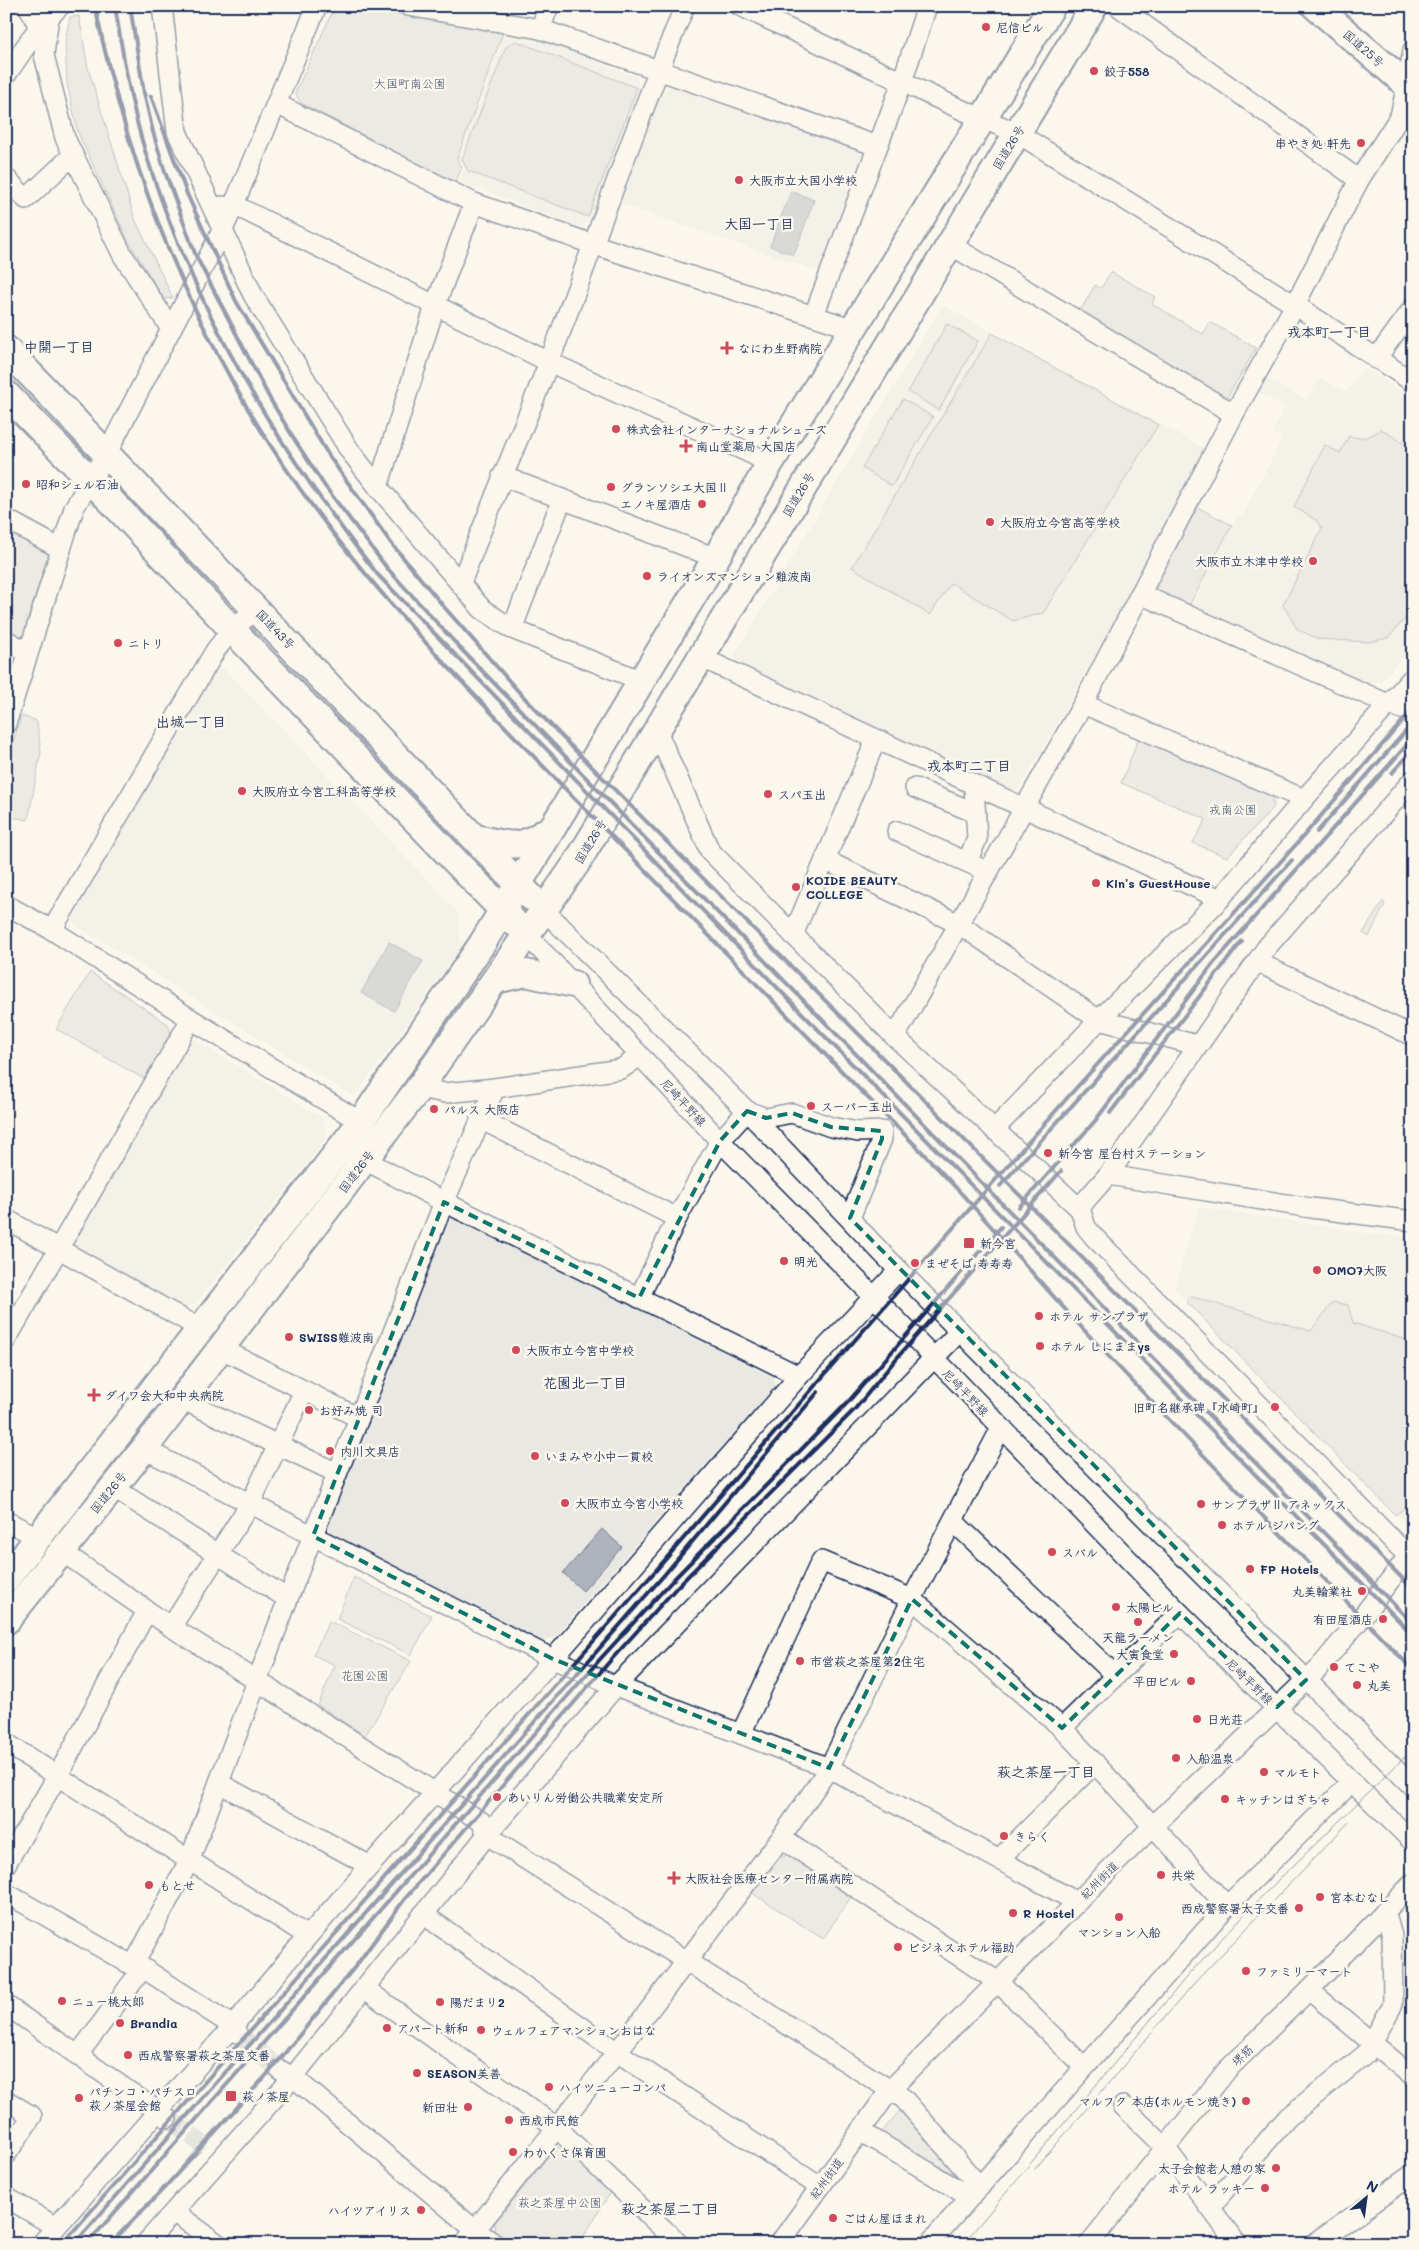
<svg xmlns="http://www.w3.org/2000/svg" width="1419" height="2250" font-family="Mali,'Klee One',sans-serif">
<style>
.built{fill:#eae8e2}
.green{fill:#dadad7;stroke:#7a849a}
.water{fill:#afb3bb;stroke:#747e96}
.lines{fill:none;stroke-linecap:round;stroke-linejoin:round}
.minor-tunnel{stroke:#cecfd0;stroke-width:19;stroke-dasharray:19 9;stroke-linecap:butt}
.minor-casing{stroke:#1b2f5e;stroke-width:22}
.highway-casing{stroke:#1b2f5e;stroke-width:30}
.minor{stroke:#fbf7ec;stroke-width:19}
.highway{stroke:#fbf7ec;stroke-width:26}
.tram{stroke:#1b2f5e;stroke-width:1}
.rail{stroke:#1b2f5e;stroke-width:4}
.marked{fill:none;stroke:#0f766e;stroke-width:4;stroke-dasharray:10 6;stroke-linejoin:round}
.poi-dot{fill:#d1495b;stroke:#fbf7ec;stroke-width:2}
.labels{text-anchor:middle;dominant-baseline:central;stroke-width:5;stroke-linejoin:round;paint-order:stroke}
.poi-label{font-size:12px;font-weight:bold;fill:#1b2f5e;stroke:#fbf7ec;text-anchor:start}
.street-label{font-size:12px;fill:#1b2f5e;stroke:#fbf7ec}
.park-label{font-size:12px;fill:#415176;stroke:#fbf7ec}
.neighbourhood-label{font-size:14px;font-weight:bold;fill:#1b2f5e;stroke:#fbf7ec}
</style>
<rect width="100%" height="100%" fill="#fbf7ec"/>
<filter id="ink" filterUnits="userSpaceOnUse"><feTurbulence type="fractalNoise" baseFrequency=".02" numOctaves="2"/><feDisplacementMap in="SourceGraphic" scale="10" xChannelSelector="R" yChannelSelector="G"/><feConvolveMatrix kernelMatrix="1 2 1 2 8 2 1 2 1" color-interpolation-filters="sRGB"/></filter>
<g filter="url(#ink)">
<!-- built -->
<g class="built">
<path d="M505 34 537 39 637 77 639 90 590 221 579 227 459 181 464 168 459 159Z"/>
<path d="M673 84 857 145 861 157 818 271 617 203 657 98Z"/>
<path d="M942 305 1204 448 1131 592 1019 790 1010 791 738 665 735 654Z"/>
<path d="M1363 368 1413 398V646L1380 682 1368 684 1192 605 1238 514 1242 516 1282 439 1272 433 1285 407 1258 392 1266 378 1306 400 1320 378 1347 392Z"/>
<path d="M225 669 458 912 461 947 358 1092 350 1095 74 924 72 913 211 670Z"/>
<path d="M195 1040 323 1118 326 1139 195 1304 185 1307 77 1246 74 1237 186 1043Z"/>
<path d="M1199 1207 1367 1233 1413 1237V1532L1174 1289Z"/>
<path d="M457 1219 774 1377 775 1386 555 1637 543 1641 331 1534 328 1525 447 1222Z"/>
</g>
<!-- green -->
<g class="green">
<path d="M335 6C392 6 447 22 503 33L457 159 462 167 455 183 301 103 295 93Z"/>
<path d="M79 16 88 68 135 219 173 298 164 299 128 240 78 133 67 83 65 41 70 17Z"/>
<path d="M516 41 637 88 588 217 468 171 462 159 506 47Z"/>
<path d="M1111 272 1155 297 1152 304 1203 334 1210 322 1256 348 1227 398 1079 313 1095 285 1101 288Z"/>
<path d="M947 324 978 341 939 410 908 392Z"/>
<path d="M992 333 1158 425 1043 613 1013 621 951 583 930 615 852 567Z"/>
<path d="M903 399 933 417 892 486 862 468Z"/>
<path d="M1381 429 1413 449V610L1388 638 1368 642 1318 639 1297 629 1283 605 1322 528 1316 520 1294 507 1325 445 1340 453 1349 436C1362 440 1370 437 1381 429Z"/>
<path d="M1197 507 1232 525 1189 606 1158 592 1156 584Z"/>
<path d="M6 526 46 549 49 555 26 635 17 638 6 632Z"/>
<path d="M21 716 35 720 37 723 41 752 28 820 6 816V766Z"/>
<path d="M1139 737 1272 795 1274 807 1227 857 1193 843 1206 819 1121 783Z"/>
<path d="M1383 901 1385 904 1369 937 1363 933Z"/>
<path d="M90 972 168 1024 171 1033 144 1079 56 1029Z"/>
<path d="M1189 1296 1311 1331 1333 1302 1348 1305 1353 1323 1413 1342V1507L1405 1508 1395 1515 1187 1302Z"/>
<path d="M354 1577 432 1616 411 1655 337 1619Z"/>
<path d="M329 1621 411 1661 365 1736 318 1705 335 1665 313 1655Z"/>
<path d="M789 1855 851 1897 823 1939 752 1893 780 1857Z"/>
<path d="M902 2108 960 2178 881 2133Z"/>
<path d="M563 2147 610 2193 579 2244H511L495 2232 494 2224 555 2148Z"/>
</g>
<!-- water -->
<g class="water">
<path d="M791 191 814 200 794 255 770 246Z"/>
<path d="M389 942 423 961 394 1011 361 993Z"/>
<path d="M602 1529 622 1547 583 1591 563 1573Z"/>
</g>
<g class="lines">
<!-- minor-tunnel -->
<g class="minor-tunnel">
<path d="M237 2033 280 2070"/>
<path d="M168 2118 210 2150"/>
</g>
<defs>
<g id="minor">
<path d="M28 6 39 27"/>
<path d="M162 6 177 132 253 295 350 451 378 487 482 609 512 629 642 681"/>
<path d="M408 6 540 29 877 146"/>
<path d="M740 6 960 109 1017 133 1295 305 1413 382"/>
<path d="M1118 6 1359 180"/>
<path d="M49 16 44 55 65 138 122 254 171 329"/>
<path d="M540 29 549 6"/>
<path d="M6 75 39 27 60 6"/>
<path d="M277 104 474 203 592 244 854 329"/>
<path d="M6 178 26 199 73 155"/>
<path d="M222 206 240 208 549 362 754 455 769 465"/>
<path d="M949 244 1234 414"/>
<path d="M814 315 902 82 927 6"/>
<path d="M1376 359 1413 308"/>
<path d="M502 476 716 558"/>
<path d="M378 487 435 306 474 203"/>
<path d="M6 519 61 549"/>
<path d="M461 583C489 509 520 436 549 362 595 244 635 123 685 6"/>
<path d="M1140 594 1388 704 1413 713"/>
<path d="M512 629 562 499"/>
<path d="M6 640 28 653"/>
<path d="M700 657 1220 899"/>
<path d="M1083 704 1304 799"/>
<path d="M6 724 74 508 107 453 227 221 317 6"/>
<path d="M656 729 710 851 895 1037 1080 1209"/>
<path d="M1413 780 1267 947 1108 1175 1085 1201 1080 1209 1086 1227 1094 1237 1413 1561"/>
<path d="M915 788 976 813"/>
<path d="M897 831 989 872"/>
<path d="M825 860 959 924 1099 1020 1197 1045"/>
<path d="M967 862 977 839 974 786"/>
<path d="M6 905 52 930 191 1019 361 1122"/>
<path d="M544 910 747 1111 881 1252 1413 1787"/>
<path d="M52 930 215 651 232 629 257 609"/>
<path d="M527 935 720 1141 954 1378 1180 1613 1413 1842"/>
<path d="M793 935 876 740"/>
<path d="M1257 962 1413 1036"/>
<path d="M895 1037 1083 704 1234 414 1295 305 1359 180 1400 116 1407 85 1413 50"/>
<path d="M419 1088 445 1093 495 1088 621 1069 640 1056"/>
<path d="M480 1119 677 1218"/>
<path d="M994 1130 1099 1020 1220 899 1304 799 1413 677"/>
<path d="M365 1160 444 1202 799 1376"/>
<path d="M1108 1175 1311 1208 1413 1221"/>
<path d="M6 1219 201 1329"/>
<path d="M639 1298 677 1218 720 1141 747 1111 766 1118 792 1113 831 1127 858 1132 882 1131V1139L850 1218"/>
<path d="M6 1340 191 1019"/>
<path d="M220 1348 359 1418"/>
<path d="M181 1399 337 1473"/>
<path d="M144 1449 553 1659 616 1686 829 1768 1077 1902"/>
<path d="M112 1487 288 1599"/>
<path d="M6 1521 38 1537"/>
<path d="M953 1521 1116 1676"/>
<path d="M61 1551 171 1627 482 1822 487 1835 903 2098 980 2187"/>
<path d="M171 1627 250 1504 304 1391"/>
<path d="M1062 1728 1180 1613"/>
<path d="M741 1734 821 1561 912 1599 1062 1728 1227 1906"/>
<path d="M6 1743 308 1936"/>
<path d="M219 1783 370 1866"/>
<path d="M781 1838 998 1982 1084 2067"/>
<path d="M999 1859 1095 1763"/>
<path d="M6 1864 58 1775 147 1611"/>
<path d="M6 1893 133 1966 143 1968 233 2026 237 2033"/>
<path d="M423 1914 617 2052 820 2187"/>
<path d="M133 1966 190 1859 288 1599 444 1202 495 1088"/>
<path d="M364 1988 556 2127 679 2244"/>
<path d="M1309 1990 1413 2077"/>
<path d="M6 2005 167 2118"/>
<path d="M77 2056 143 1968"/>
<path d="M280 2070 293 2077 475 2230 495 2244"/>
<path d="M6 2100 32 2116 6 2155"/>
<path d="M1123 2106 1165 2147 1237 2244"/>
<path d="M860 2131 970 2197"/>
<path d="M6 2197 56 2227"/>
<path d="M1210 2207 1288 2117 1366 2054 1393 2004 1392 1936 1385 1911"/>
<path d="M174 2212 218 2244"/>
<path d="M41 2244 233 2026 308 1936 553 1659 799 1376 899 1270"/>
<path d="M145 2244 293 2077 487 1835 616 1686 960 1331"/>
<path d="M464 2244 617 2052 781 1838 829 1768 912 1599 1001 1428"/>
<path d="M779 2244 890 2090 1153 1826 1319 1668 1358 1622 1413 1550"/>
<path d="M929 2244 1227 1906 1352 1782"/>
<path d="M1089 2244 1227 2070 1309 1990 1413 1883"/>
<path d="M1314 2244 1413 2174"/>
</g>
<g id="highway">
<path d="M1315 6 1413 90"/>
<path d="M6 349 531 897"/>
<path d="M6 394 114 504 245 643 515 923"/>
<path d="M475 838C516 846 517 851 553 827"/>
<path d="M495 980 526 973 573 984"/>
<path d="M6 1579 361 1122 482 944 716 558 769 465 1052 6"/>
<path d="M6 1621 144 1449 419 1088 576 864 1094 6"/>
</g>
</defs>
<!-- minor casing -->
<use href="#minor" class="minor-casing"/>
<!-- highway casing -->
<use href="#highway" class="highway-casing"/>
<!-- minor -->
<use href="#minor" class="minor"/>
<!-- highway -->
<use href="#highway" class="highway"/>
<!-- tram -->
<g class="tram">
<path d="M1035 2169 1196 1981 1350 1821"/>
<path d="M963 2244 1189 1974 1253 1905 1413 1749"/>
</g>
<!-- rail -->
<g class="rail">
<path d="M95 6C123 143 168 268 237 390 317 533 430 650 543 766 649 875 755 983 861 1091 894 1124 928 1157 959 1191 1006 1242 1050 1294 1097 1344 1200 1454 1308 1561 1413 1670"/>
<path d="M115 6C123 56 131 106 146 154 195 312 276 446 378 575L801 1012 1413 1635"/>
<path d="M130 6 144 93 153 132 165 172 196 256 270 399 296 442 324 485 387 568 460 648 633 826 1413 1624"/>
<path d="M151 96 187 194 236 301 329 456 391 543 445 608 519 692 569 744 1413 1589"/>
<path d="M1392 773 1413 749"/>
<path d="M1317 832 1413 723"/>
<path d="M1110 1113 1242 941"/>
<path d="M1000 1186 1292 860"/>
<path d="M1019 1207 1095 1121 1213 964 1413 738"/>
<path d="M62 2244 658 1568 819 1381 1068 1097 1301 839 1413 709"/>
<path d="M74 2244 665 1574 818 1392"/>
<path d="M87 2244 602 1657 672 1581 848 1402 1001 1227"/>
<path d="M110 2244 166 2186 272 2069 358 1963 404 1900 610 1661 678 1586 855 1409 896 1359 1061 1171"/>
</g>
</g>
</g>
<!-- marked area -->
<path d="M0 0H1419V2250H0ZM747 1111 766 1118 792 1113 831 1127 882 1131V1139L850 1218 1306 1680 1277 1707 1180 1613 1062 1728 912 1599 829 1768 553 1659 313 1536 444 1202 639 1298 720 1141Z" fill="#fbf7ec" fill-opacity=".55" fill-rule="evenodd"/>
<path class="marked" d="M747 1111 766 1118 792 1113 831 1127 882 1131V1139L850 1218 1306 1680 1277 1707 1180 1613 1062 1728 912 1599 829 1768 553 1659 313 1536 444 1202 639 1298 720 1141Z"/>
<!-- markers -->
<g class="poi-dot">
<circle cx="986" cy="27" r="5"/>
<circle cx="1094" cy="71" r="5"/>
<circle cx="1361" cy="143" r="5"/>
<circle cx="739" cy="180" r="5"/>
<path d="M724.5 340.5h5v5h5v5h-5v5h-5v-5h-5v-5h5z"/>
<circle cx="616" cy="429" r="5"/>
<path d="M683.5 438.5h5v5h5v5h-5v5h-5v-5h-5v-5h5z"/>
<circle cx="26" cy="484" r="5"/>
<circle cx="611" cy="487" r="5"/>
<circle cx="702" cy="504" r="5"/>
<circle cx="990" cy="522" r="5"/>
<circle cx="1313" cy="561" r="5"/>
<circle cx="647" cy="576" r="5"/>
<circle cx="118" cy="643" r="5"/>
<circle cx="242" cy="791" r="5"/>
<circle cx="768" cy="794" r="5"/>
<circle cx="1096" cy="883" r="5"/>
<circle cx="796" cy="887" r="5"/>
<circle cx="811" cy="1106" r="5"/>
<circle cx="434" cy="1109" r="5"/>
<circle cx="1048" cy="1153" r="5"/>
<rect x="963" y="1237" width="12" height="12" rx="2.5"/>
<circle cx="784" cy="1261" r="5"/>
<circle cx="915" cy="1263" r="5"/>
<circle cx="1317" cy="1270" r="5"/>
<circle cx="1039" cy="1316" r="5"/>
<circle cx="289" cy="1337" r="5"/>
<circle cx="1040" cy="1346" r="5"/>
<circle cx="516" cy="1350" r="5"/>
<path d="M91.5 1387.5h5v5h5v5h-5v5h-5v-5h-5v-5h5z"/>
<circle cx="1275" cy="1407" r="5"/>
<circle cx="309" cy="1410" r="5"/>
<circle cx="330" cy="1451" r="5"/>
<circle cx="535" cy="1456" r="5"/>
<circle cx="565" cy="1503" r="5"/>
<circle cx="1201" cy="1504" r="5"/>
<circle cx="1222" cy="1525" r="5"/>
<circle cx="1052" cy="1552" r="5"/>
<circle cx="1250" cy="1569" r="5"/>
<circle cx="1362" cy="1591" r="5"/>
<circle cx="1116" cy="1607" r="5"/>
<circle cx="1383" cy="1619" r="5"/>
<circle cx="1138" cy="1622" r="5"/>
<circle cx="1174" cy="1654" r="5"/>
<circle cx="800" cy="1661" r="5"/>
<circle cx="1334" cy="1667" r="5"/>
<circle cx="1191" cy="1681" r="5"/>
<circle cx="1357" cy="1685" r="5"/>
<circle cx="1197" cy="1719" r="5"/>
<circle cx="1176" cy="1758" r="5"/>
<circle cx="1264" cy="1772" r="5"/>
<circle cx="497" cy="1797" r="5"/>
<circle cx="1225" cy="1799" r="5"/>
<circle cx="1004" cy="1836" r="5"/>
<circle cx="1161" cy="1875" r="5"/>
<path d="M671.5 1870.5h5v5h5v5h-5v5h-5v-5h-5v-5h5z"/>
<circle cx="149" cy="1885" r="5"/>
<circle cx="1320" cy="1897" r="5"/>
<circle cx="1299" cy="1908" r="5"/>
<circle cx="1013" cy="1913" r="5"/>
<circle cx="1119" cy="1917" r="5"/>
<circle cx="898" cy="1947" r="5"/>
<circle cx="1246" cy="1971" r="5"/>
<circle cx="62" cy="2001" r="5"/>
<circle cx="440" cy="2002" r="5"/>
<circle cx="120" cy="2023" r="5"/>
<circle cx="387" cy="2028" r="5"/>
<circle cx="481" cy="2030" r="5"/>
<circle cx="128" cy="2055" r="5"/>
<circle cx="417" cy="2073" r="5"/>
<circle cx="549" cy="2087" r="5"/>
<rect x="225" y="2090" width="12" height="12" rx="2.5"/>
<circle cx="79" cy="2098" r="5"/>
<circle cx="1246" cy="2101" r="5"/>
<circle cx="468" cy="2107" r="5"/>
<circle cx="509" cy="2120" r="5"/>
<circle cx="513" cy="2152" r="5"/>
<circle cx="1276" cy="2168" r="5"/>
<circle cx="1265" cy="2188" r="5"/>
<circle cx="421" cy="2210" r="5"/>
<circle cx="833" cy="2218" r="5"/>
</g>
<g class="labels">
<!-- poi labels -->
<g class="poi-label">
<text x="996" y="27">尼信ビル</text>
<text x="1104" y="71">餃子558</text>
<text x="1351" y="143" text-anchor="end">串やき処 軒先</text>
<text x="749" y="180">大阪市立大国小学校</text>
<text x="738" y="348">なにわ生野病院</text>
<text x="626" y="429">株式会社インターナショナルシューズ</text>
<text x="696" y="446">南山堂薬局 大国店</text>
<text x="36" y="484">昭和シェル石油</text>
<text x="621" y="487">グランソシエ大国Ⅱ</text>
<text x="692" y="504" text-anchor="end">エノキ屋酒店</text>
<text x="1000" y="522">大阪府立今宮高等学校</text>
<text x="1303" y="561" text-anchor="end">大阪市立木津中学校</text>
<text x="657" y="576">ライオンズマンション難波南</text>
<text x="128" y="643">ニトリ</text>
<text x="252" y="791">大阪府立今宮工科高等学校</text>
<text x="778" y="794">スパ玉出</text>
<text x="806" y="880">KOIDE BEAUTY<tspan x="806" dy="14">COLLEGE</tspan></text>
<text x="1106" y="883">Kin’s GuestHouse</text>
<text x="821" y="1106">スーパー玉出</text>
<text x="444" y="1109">パルス 大阪店</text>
<text x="1058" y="1153">新今宮 屋台村ステーション</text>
<text x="980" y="1243">新今宮</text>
<text x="794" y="1261">明光</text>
<text x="925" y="1263">まぜそば 寿寿寿</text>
<text x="1327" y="1270">OMO7大阪</text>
<text x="1049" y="1316">ホテル サンプラザ</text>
<text x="299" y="1337">SWISS難波南</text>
<text x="1050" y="1346">ホテル しにままys</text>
<text x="526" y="1350">大阪市立今宮中学校</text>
<text x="105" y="1395">ダイワ会大和中央病院</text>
<text x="1265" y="1407" text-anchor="end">旧町名継承碑『水崎町』</text>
<text x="319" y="1410">お好み焼 司</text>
<text x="340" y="1451">内川文具店</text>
<text x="545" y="1456">いまみや小中一貫校</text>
<text x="575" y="1503">大阪市立今宮小学校</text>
<text x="1211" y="1504">サンプラザⅡ アネックス</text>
<text x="1232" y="1525">ホテル ジパング</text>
<text x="1062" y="1552">スバル</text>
<text x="1260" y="1569">FP Hotels</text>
<text x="1352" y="1591" text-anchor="end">丸美輪業社</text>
<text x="1126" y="1607">太陽ビル</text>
<text x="1373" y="1619" text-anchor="end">有田屋酒店</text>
<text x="1138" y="1637" text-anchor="middle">天龍ラーメン</text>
<text x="1164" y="1654" text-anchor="end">大寅食堂</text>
<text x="810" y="1661">市営萩之茶屋第2住宅</text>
<text x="1344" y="1667">てこや</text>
<text x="1181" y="1681" text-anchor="end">平田ビル</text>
<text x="1367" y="1685">丸美</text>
<text x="1207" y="1719">日光荘</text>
<text x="1186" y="1758">入船温泉</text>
<text x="1274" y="1772">マルモト</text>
<text x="507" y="1797">あいりん労働公共職業安定所</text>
<text x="1235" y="1799">キッチンはぎちゃ</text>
<text x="1014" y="1836">きらく</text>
<text x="1171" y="1875">共栄</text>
<text x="685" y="1878">大阪社会医療センター附属病院</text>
<text x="159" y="1885">もとせ</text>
<text x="1330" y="1897">宮本むなし</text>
<text x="1289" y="1908" text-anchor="end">西成警察署太子交番</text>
<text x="1023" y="1913">R Hostel</text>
<text x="1119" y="1932" text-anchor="middle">マンション入船</text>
<text x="908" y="1947">ビジネスホテル福助</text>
<text x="1256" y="1971">ファミリーマート</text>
<text x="72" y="2001">ニュー桃太郎</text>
<text x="450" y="2002">陽だまり2</text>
<text x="130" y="2023">Brandia</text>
<text x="397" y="2028">アパート新和</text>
<text x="491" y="2030">ウェルフェアマンションおはな</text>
<text x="138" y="2055">西成警察署萩之茶屋交番</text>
<text x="427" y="2073">SEASON美善</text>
<text x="559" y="2087">ハイツニューコンパ</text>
<text x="89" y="2091">パチンコ・パチスロ<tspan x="89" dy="14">萩ノ茶屋会館</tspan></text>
<text x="242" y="2096">萩ノ茶屋</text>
<text x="1236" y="2101" text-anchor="end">マルフク 本店(ホルモン焼き)</text>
<text x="458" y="2107" text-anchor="end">新田壮</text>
<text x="519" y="2120">西成市民館</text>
<text x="523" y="2152">わかくさ保育園</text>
<text x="1266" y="2168" text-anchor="end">太子会館老人憩の家</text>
<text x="1255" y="2188" text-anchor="end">ホテル ラッキー</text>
<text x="411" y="2210" text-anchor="end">ハイツアイリス</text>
<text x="843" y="2218">ごはん屋ほまれ</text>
</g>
<!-- street labels -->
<g class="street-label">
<text transform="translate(1364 48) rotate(41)">国道25号</text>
<text transform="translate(1008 147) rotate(-59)">国道26号</text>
<text transform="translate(798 494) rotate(-59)">国道26号</text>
<text transform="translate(276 629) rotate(46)">国道43号</text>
<text transform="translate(590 841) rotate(-59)">国道26号</text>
<text transform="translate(684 1102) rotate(47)">尼崎平野線</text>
<text transform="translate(356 1171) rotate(-53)">国道26号</text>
<text transform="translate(966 1392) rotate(46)">尼崎平野線</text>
<text transform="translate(108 1492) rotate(-51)">国道26号</text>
<text transform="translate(1250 1681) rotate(44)">尼崎平野線</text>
<text transform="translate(1099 1880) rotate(-45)">紀州街道</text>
<text transform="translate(1242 2055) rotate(-44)">堺筋</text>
<text transform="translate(826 2178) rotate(-54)">紀州街道</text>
</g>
<!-- park labels -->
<g class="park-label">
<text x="410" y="83">大国町南公園</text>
<text x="1233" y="809">戎南公園</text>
<text x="365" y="1675">花園公園</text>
<text x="560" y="2202">萩之茶屋中公園</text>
</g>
<!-- neighbourhood labels -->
<g class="neighbourhood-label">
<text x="759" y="223">大国一丁目</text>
<text x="1329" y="331">戎本町一丁目</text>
<text x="59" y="346">中開一丁目</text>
<text x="191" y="721">出城一丁目</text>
<text x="969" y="765">戎本町二丁目</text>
<text x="585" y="1382">花園北一丁目</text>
<text x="1046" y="1771">萩之茶屋一丁目</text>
<text x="670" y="2208">萩之茶屋二丁目</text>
</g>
</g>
<!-- margin -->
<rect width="1419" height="2250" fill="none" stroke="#fbf7ec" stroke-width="25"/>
<rect x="12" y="12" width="1394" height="2225" fill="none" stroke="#1b2f5e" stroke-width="2" filter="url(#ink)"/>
<!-- north arrow -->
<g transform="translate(1366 2198) rotate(29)" stroke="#fbf7ec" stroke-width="4" paint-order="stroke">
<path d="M0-4L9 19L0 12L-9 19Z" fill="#1b2f5e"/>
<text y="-8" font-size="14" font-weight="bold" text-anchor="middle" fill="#1b2f5e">N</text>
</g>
</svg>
